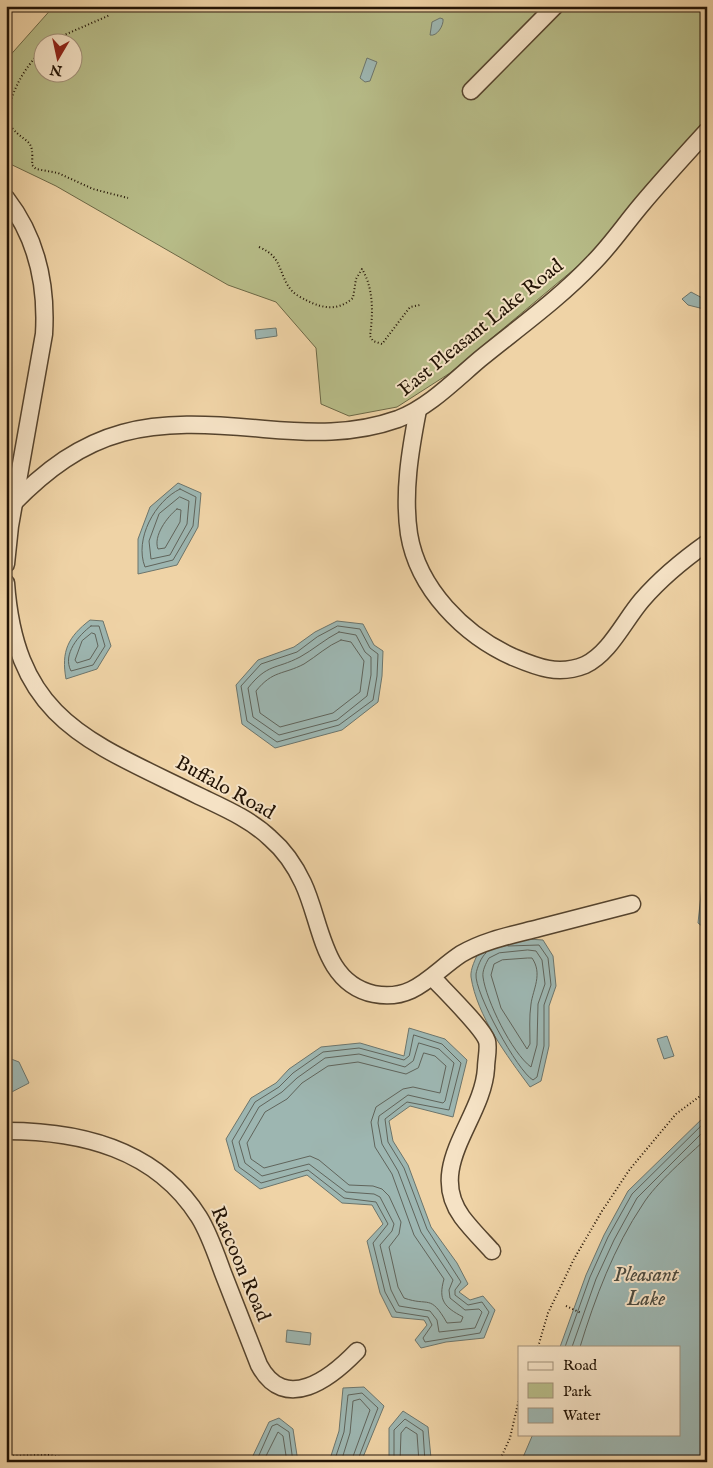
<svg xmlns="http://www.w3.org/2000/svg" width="713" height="1468" font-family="'IM FELL English',serif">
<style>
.green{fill:#b7bc88;stroke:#6c6846;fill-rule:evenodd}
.water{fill:#9db6b1;stroke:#6c756c}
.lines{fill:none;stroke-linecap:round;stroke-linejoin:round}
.shore{stroke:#60645b;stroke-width:1}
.minor-casing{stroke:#55432d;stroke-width:19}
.path{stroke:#221305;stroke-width:2;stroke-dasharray:1 2.5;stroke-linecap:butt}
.minor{stroke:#f5e2c5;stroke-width:16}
.labels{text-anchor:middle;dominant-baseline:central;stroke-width:4;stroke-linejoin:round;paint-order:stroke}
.street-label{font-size:20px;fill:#221305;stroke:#f5e2c5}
.water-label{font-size:21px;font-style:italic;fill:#4d4c41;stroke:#f5e2c5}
</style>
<rect width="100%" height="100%" fill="#efd3a6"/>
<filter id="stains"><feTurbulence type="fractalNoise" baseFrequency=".004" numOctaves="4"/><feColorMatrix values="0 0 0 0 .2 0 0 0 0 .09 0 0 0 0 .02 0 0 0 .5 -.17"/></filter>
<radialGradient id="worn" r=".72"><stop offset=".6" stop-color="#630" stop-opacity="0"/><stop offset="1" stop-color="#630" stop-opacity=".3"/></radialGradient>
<!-- green -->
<path class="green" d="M54 6H707V123L591 255 450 373 397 407 349 416 321 404 316 348 276 302 228 285 56 186 6 162V60ZM42 42H72V72H42Z"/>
<!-- water -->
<g class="water">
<path d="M440 18 443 19C444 25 437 37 430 35L432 22Z"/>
<path d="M367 58 377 62 370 81 365 82 360 78Z"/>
<path d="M691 292 706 300 704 309 688 305 682 299Z"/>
<path d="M276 328 277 336 256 339 255 330Z"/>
<path d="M178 483 201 493 198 527 177 565 138 574V539L150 507Z"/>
<path d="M90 620 103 621 111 646 97 669 66 679C61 651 68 637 90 620Z"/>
<path d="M337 621 363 624 374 645 383 651 382 676 378 702 342 730 275 748 242 724 236 685 258 660 294 647 315 632Z"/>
<path d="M707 870V930L698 923 703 876Z"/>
<path d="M528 939 543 940 553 956 556 986 549 1006V1046L541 1081 530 1087C507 1056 477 1016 471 977 470 969 476 958 479 951Z"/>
<path d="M409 1028 445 1039 467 1060 453 1117 410 1106 389 1121 393 1141 408 1165 431 1227 457 1263 468 1284 459 1292 470 1300 483 1296 495 1310 484 1338 446 1342 421 1348 415 1340 427 1325 424 1320 392 1317 380 1293 367 1241 383 1224 372 1205 342 1203 307 1175 260 1189 235 1170 226 1139 251 1098 276 1083 289 1069 321 1047 360 1043 404 1056Z"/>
<path d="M667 1036 674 1056 664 1059 657 1039Z"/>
<path d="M6 1057 19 1062 29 1083 6 1095Z"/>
<path d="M707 1114V1462H521L533 1434H679V1347H560L586 1275 604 1235 628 1191Z"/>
<path d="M287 1330 311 1333 310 1345 286 1342Z"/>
<path d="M364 1387 384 1406 361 1462H329L339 1431 343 1388Z"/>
<path d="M403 1411 428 1427 431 1458 429 1462H389V1428Z"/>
<path d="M279 1418 293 1429 298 1462H250L269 1422Z"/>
</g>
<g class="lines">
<!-- shore -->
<g class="shore">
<path d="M180 489 196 497 193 526 173 560 145 567C134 539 155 501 180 489Z"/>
<path d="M180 497 189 501 187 524 170 555 151 559 149 541 159 514Z"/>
<path d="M177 509 181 510 180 522 165 548 158 549C153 536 167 517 177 509Z"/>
<path d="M91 626H99L105 646 93 665 71 671C62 654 79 635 91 626Z"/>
<path d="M338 626 360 629 370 648 378 654 377 676 373 700 339 725 277 742 247 721 241 686 261 664 297 652 317 637Z"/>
<path d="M339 632 356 635 365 652 371 657V675L367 696 337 720 279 735 253 717 248 688C268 663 275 670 300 657 313 650 325 639 339 632Z"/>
<path d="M92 633 95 634 98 646 90 659 77 663 75 660 82 641Z"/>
<path d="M341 640 351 642 364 661 360 692 333 713 280 727 260 713 256 691C273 670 283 675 304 664 317 656 327 646 341 640Z"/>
<path d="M528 950 536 951 542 960 545 984 538 1004 537 1045 531 1067C512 1053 486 1000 483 977 482 971 486 963 489 958L499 953Z"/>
<path d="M486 953C481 957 477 968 476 974 474 992 518 1072 533 1080L537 1077 544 1046V1005L551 985 548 958 539 945 508 946"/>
<path d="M528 958H532C543 974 533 989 531 1004 529 1017 530 1031 530 1044L527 1049 501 1008 491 975 494 964 502 960Z"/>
<path d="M414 1035 442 1044 461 1063 449 1110 407 1102 385 1119 388 1142 404 1168 427 1229 461 1282 455 1290V1295L468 1305 482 1302 489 1312 480 1333 425 1342 423 1338 432 1325 428 1317 396 1312 385 1292 373 1243 388 1224 376 1202 344 1198 308 1170 261 1183 239 1167 232 1141 255 1102 279 1087 293 1073 323 1052 359 1048 404 1060 409 1056Z"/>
<path d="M419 1043 439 1049 454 1063 445 1101 443 1103 408 1095 379 1116 378 1123 382 1144 398 1171 421 1232 453 1280 449 1290 450 1298 465 1310 479 1309 482 1312 475 1328 439 1332 437 1320 430 1311 399 1306 391 1290 380 1245 392 1231 394 1224 380 1197 374 1194 346 1192 309 1164 262 1176 245 1163 239 1142 259 1107 282 1092 297 1078 325 1058 359 1054 405 1067 413 1061Z"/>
<path d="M424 1053 435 1056 446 1066 440 1093 413 1087 403 1089 376 1107 371 1122 375 1147 392 1174 414 1235 444 1279C438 1300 444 1307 463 1317L461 1322 447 1323C430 1293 429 1307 404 1298L398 1287 389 1247 399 1234 401 1222 389 1196 382 1189 373 1186 349 1185 319 1160 310 1156 264 1168 251 1159 247 1143 265 1112 287 1099 302 1083 328 1066 358 1062 406 1074 418 1068Z"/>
<path d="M565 1347 590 1277 608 1237 632 1194 707 1120"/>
<path d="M572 1347 596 1279 614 1240 637 1198 707 1128"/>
<path d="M580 1347C595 1298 614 1247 643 1204 656 1183 688 1156 707 1138"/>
<path d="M256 1462 272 1426 277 1424 289 1432 293 1462"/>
<path d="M263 1462 278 1432 283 1436 287 1462"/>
<path d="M334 1462 344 1432 348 1395 362 1393 378 1408 357 1462"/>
<path d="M341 1462 350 1433 353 1401 360 1399 370 1410 351 1462"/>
<path d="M394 1462V1430L405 1419 423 1431 425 1462"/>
<path d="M400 1462 401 1433 406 1427 417 1434 419 1462"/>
</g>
<defs>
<g id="minor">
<path d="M471 91 555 6"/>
<path d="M6 198C37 238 47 284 44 334L10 526 6 564"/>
<path d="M418 410C410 451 403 493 409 534 418 589 464 635 513 657 537 667 558 676 585 665 610 653 624 621 642 600 661 578 683 560 707 543"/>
<path d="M6 511C88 423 149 418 264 429 310 433 353 435 398 419 429 407 454 381 480 359 518 328 559 299 593 263 611 245 625 224 642 204 663 179 685 155 707 131"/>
<path d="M6 583C16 722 91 742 199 796 224 808 250 819 270 838 284 850 295 866 303 883 322 923 322 983 374 994 414 1002 432 973 461 954 485 940 512 935 539 928 570 920 601 912 632 904"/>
<path d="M433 978C444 990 483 1028 487 1041 489 1048 486 1060 486 1068 483 1120 425 1166 462 1217 471 1229 482 1240 492 1251"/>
<path d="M6 1131C81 1131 156 1149 199 1217 209 1233 216 1254 223 1273 235 1303 247 1334 259 1365 285 1414 331 1378 357 1351"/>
</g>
</defs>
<!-- minor casing -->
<use href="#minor" class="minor-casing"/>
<!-- path -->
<g class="path">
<path d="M54 42 62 36 110 15"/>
<path d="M42 51C26 64 0 106 12 128 27 145 34 137 32 165L36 169 58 173 93 189 128 198"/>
<path d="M259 247C285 258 277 275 293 292 296 295 302 298 306 300 323 309 338 311 353 298L356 279 362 269C374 289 373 314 370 336L373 341 382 344 410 307 420 305"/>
<path d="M566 1306 581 1313"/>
<path d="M538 1347 548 1313 574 1259 602 1211 630 1169 676 1114 707 1091"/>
<path d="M6 1456 49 1455 94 1462"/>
<path d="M499 1462 510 1438 519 1399"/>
</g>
<!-- minor -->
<use href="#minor" class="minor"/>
</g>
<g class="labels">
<!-- street labels -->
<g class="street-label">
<text transform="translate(481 328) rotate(-39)">East Pleasant Lake Road</text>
<text transform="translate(225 788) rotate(29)">Buffalo Road</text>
<text transform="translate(240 1264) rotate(67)">Raccoon Road</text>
</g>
<!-- water labels -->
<g class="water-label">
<text x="646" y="1275">Pleasant<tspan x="646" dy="24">Lake</tspan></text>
</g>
</g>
<!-- margin -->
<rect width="713" height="1468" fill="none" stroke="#efd3a6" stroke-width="25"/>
<rect x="8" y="8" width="698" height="1453" fill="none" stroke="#221305" stroke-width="2.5"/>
<rect x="12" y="12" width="688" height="1443" fill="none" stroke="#221305"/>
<!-- legend -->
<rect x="518" y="1346" width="162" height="90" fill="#f5e2c5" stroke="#a18f78"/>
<rect x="528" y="1362" width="25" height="8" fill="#f5e2c5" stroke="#a18f78"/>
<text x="563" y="1370" font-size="15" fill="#221305">Road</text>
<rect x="528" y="1383" width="25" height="15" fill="#b7bc88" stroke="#a18f78"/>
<text x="563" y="1396" font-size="15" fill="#221305">Park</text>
<rect x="528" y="1408" width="25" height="15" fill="#9db6b1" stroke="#a18f78"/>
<text x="563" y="1420" font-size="15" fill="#221305">Water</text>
<!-- north arrow -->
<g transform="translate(58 58) rotate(189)"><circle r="24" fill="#f5e2c5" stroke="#a18f78"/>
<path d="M0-4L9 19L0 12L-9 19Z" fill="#8f2418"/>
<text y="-8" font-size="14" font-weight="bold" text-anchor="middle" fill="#221305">N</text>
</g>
<rect width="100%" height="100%" filter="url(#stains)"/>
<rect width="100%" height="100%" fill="url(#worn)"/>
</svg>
